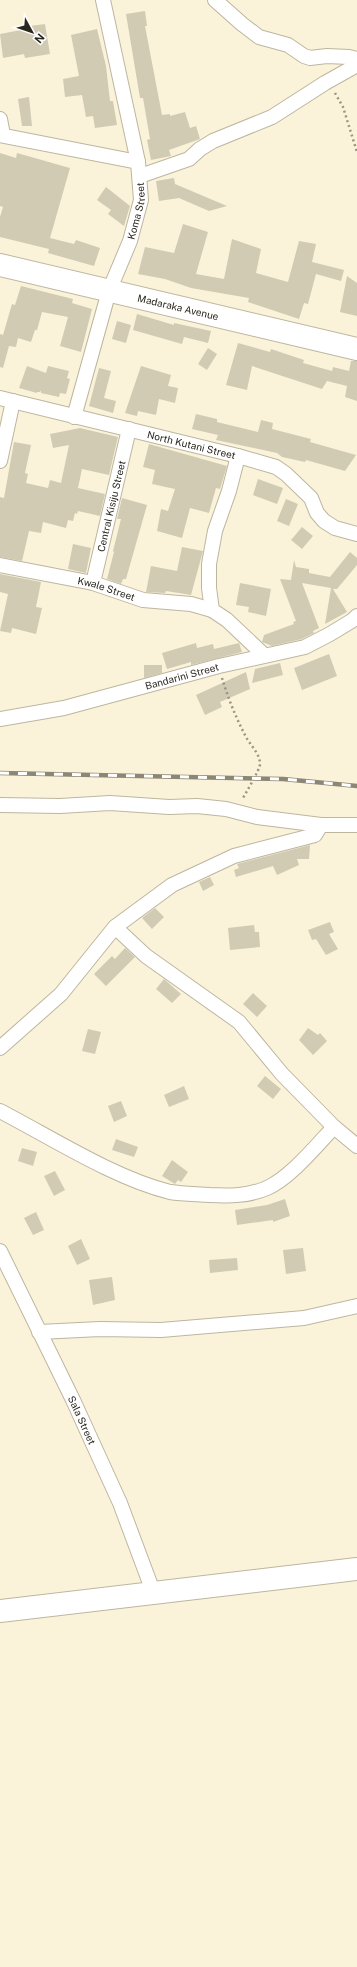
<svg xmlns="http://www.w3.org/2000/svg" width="357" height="1967" font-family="'Public Sans',sans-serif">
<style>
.building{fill:#d2cbb4}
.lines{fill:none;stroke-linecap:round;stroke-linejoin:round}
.street-casing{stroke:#bdb69f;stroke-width:16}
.primary-casing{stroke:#bdb69f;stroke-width:24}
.highway-casing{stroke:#bdb69f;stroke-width:24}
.path{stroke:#9a9583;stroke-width:2.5;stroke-dasharray:2 3;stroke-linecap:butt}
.street{stroke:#fff;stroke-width:14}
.primary{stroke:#fff;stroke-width:22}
.highway{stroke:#fff;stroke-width:22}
.rail-casing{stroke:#8b8675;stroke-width:4.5}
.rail{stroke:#fff;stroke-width:3;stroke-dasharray:9;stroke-linecap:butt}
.labels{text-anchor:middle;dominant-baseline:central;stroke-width:3;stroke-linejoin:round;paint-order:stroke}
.street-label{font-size:10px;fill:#29261d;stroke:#fff}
</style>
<rect width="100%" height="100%" fill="#faf3da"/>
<!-- building -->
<g class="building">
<path d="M145 11 147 26H145L162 115 170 114V116L185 112 190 128 196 126 200 139 169 150 171 156 151 160 147 140 150 139 143 98H140L126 14Z"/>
<path d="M45 24 50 54 25 58 24 54 3 58 0 34 21 30V27Z"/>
<path d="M97 29 106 66 110 101H113L117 125 95 128 93 116 86 117 82 95 65 97 63 79 79 76 71 35Z"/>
<path d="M29 97 32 126H22L18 99Z"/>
<path d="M0 153 16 158 17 153 70 168 50 238 74 244 76 240 100 248 94 266 48 253 49 249 0 237V217L3 207 0 206Z"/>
<path d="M174 178 175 184 227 206 209 211 179 198 159 201 156 181Z"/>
<path d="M106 187 130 206 124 226 108 214 111 210 97 200Z"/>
<path d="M183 224 208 232 196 274 224 279 232 239 261 249 256 273 288 282 299 241 316 244 312 262 344 270 341 281 316 274 308 304 304 303 299 319 248 302 249 298 191 288 165 279 138 274 145 247 174 253Z"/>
<path d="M347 276 357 283V316L340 312Z"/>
<path d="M21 286 73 299 72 303 92 309 81 352 60 346 68 317 42 312 37 330H35L31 342 18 338 16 347 9 346 3 368 0 367V334L3 335 12 304 15 305Z"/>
<path d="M137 314 174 325V323L211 331 208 343 184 337 182 344 133 330Z"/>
<path d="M117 321 131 325 126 343 112 339Z"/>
<path d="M238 343 270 352 271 349 304 360 303 363 332 371 333 367 349 371 351 361H357V401L345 397 347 386 327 381 322 389 252 366 247 390 226 385Z"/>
<path d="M208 348 217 354 207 370 198 364Z"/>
<path d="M27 366 46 373 48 366 69 371 67 378 70 379 66 394 60 393 59 397 41 393V390L40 392H37V393L19 388Z"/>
<path d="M141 366 171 375 168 386 178 388 175 403 159 399 156 415 138 411 137 416 125 413Z"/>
<path d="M99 368 111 371 104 398 116 401 113 413 89 406Z"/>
<path d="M196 414 217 419V422L258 432 261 420 273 423 272 429 311 439 310 442 356 455 345 471 306 460 305 462 282 457 277 453 216 440 218 435 192 429Z"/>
<path d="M80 428 118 437 109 475 82 469 78 488 105 494 100 516 78 511 77 514 75 513 73 521 68 520 66 528 43 522 41 533 29 531 22 561 0 557V497L4 498 14 442 31 445 25 473 28 474 26 483 48 488 50 480 61 483 69 445 53 448 50 434Z"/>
<path d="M149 444 227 466 220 489 216 488 209 513 190 508 182 538 157 531 161 509 168 511 175 489 152 484 155 470 143 467Z"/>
<path d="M258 479 283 488 277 504 253 495Z"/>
<path d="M122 498 147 505 126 579H123L121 584 107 579 114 552 113 551 121 519H117Z"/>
<path d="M286 499 298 504 289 526 277 521Z"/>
<path d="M302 527 313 536 302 549 291 540Z"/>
<path d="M73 544 91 548 86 573 68 569Z"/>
<path d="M182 547 203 551 191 595 166 591 165 593 146 592 151 566 177 571Z"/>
<path d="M350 552 357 558V565L337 589H333L347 612 325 624 331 588 302 583 319 628 313 631 314 633 302 639 272 646 262 642 264 635 294 624 293 622 296 621 280 579 291 580 294 560 296 567 309 569V573L330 577Z"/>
<path d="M0 574 41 582 36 607 42 608 36 634 12 628 11 633 0 631 8 594 0 592Z"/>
<path d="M240 583 271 589 266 616 248 612 249 607 236 605Z"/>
<path d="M196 643 197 648 213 644 214 649 239 643 242 652 191 665V662L167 669 162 653Z"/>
<path d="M329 654 337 676 302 690 294 668Z"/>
<path d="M280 663 283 675 252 683 255 669Z"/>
<path d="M144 665H162V673L144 678Z"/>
<path d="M246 672 250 689 220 702 222 707 205 715 196 695Z"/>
<path d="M310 845 309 859H297L299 865 277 875 273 866 236 877 234 870 239 868 237 864Z"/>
<path d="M210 877 214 885 203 891 199 882Z"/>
<path d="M155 908 164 917 152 929 142 918Z"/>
<path d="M330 922 334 932 329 934 338 949 326 955 316 939 312 940 308 930Z"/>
<path d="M254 925 255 932H259L260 947 230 950 228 928Z"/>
<path d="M125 948 135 957 106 986 94 974 112 956 115 959Z"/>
<path d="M164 979 181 994 172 1003 156 989Z"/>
<path d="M253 993 267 1006 257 1017 243 1004Z"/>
<path d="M308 1028 318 1035 320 1033 327 1041 313 1055 299 1040Z"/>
<path d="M88 1029 101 1032 95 1054 82 1051Z"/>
<path d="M265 1076 281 1089 273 1099 257 1086Z"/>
<path d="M184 1086 189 1099 169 1107 164 1095Z"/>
<path d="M121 1101 127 1116 114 1122 108 1106Z"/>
<path d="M116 1139 138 1147 134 1157 112 1150Z"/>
<path d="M22 1148 37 1152 33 1166 18 1161Z"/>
<path d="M172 1160 188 1172 181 1182 178 1180 175 1184 162 1176Z"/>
<path d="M55 1171 65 1190 54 1196 44 1176Z"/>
<path d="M285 1199 290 1216 273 1222V1220L237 1225 235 1210 267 1205Z"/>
<path d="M36 1212 44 1230 33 1235 24 1218Z"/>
<path d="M81 1239 90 1259 77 1265 68 1246Z"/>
<path d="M303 1248 306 1271 286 1274 283 1250Z"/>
<path d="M237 1258 238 1270 210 1273 209 1260Z"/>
<path d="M112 1277 115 1300 93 1305 89 1280Z"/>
</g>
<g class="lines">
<defs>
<g id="street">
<path d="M215 0 242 24 259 37 288 45 304 56 310 58 327 56 349 57 357 59"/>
<path d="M0 119 3 135"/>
<path d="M0 135 138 162"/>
<path d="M140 176 189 159 200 149 213 141 272 117 325 83 357 65"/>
<path id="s1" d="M0 398 238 456 276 467 286 474 311 498 317 513 324 521 335 528 357 534"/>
<path id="s2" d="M74 417 109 291 130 241 141 200 138 162 103 0"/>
<path d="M238 456 229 491 215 531 209 564V588L212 610 227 620 264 655"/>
<path d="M0 461 13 401"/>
<path id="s3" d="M0 565 93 583 143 600 191 604 212 610"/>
<path id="s4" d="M93 583 129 429"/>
<path id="s5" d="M0 719 64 708 219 666 305 647 330 634 353 620 357 616"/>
<path d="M0 805 60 806 110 803 169 807 197 806 226 809 257 817 321 825H357"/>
<path d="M115 927 146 956 239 1022 282 1074 334 1127 357 1146"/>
<path d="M0 1048 61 994 115 927 172 885 234 856 315 835 321 825"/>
<path d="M0 1111C52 1138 114 1178 170 1192 183 1194 197 1194 210 1195 229 1196 249 1196 267 1188 290 1178 316 1146 334 1127"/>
<path id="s6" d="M0 1251 73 1400 120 1503 154 1594"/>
<path d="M39 1332 100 1329 161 1330 304 1318 357 1306"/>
</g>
<g id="primary">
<path id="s7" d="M0 265 357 349"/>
</g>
<path id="highway" d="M0 1611 357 1569"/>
</defs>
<!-- street casing -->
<use href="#street" class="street-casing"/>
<!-- primary casing -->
<use href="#primary" class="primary-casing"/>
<!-- highway casing -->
<use href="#highway" class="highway-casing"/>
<!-- path -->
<g class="path">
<path d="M335 93 343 107 357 152"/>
<path d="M222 678C228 698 236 718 246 737 251 746 260 754 260 764 260 770 246 792 242 800"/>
</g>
<!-- street -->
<use href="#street" class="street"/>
<!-- primary -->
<use href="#primary" class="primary"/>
<!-- highway -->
<use href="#highway" class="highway"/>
<defs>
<path id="rail" d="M0 773 283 779 357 786"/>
</defs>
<!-- rail casing -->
<use href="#rail" class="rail-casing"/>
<!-- rail -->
<use href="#rail" class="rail"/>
</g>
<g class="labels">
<!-- street labels -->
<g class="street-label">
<text stroke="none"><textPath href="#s2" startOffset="216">Koma Street</textPath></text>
<text stroke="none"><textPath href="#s7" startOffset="183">Madaraka Avenue</textPath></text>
<text stroke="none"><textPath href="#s1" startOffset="197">North Kutani Street</textPath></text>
<text stroke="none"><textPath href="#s4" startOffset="79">Central Kisiju Street</textPath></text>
<text stroke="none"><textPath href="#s3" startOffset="109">Kwale Street</textPath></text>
<text stroke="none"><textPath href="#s5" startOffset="187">Bandarini Street</textPath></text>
<text stroke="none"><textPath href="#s6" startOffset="188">Sala Street</textPath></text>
</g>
</g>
<!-- north arrow -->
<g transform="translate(32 32) rotate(130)" stroke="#ffffff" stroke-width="3" paint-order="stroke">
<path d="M0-3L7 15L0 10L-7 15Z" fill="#29261d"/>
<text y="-6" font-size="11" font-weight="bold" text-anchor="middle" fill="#29261d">N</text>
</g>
</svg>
